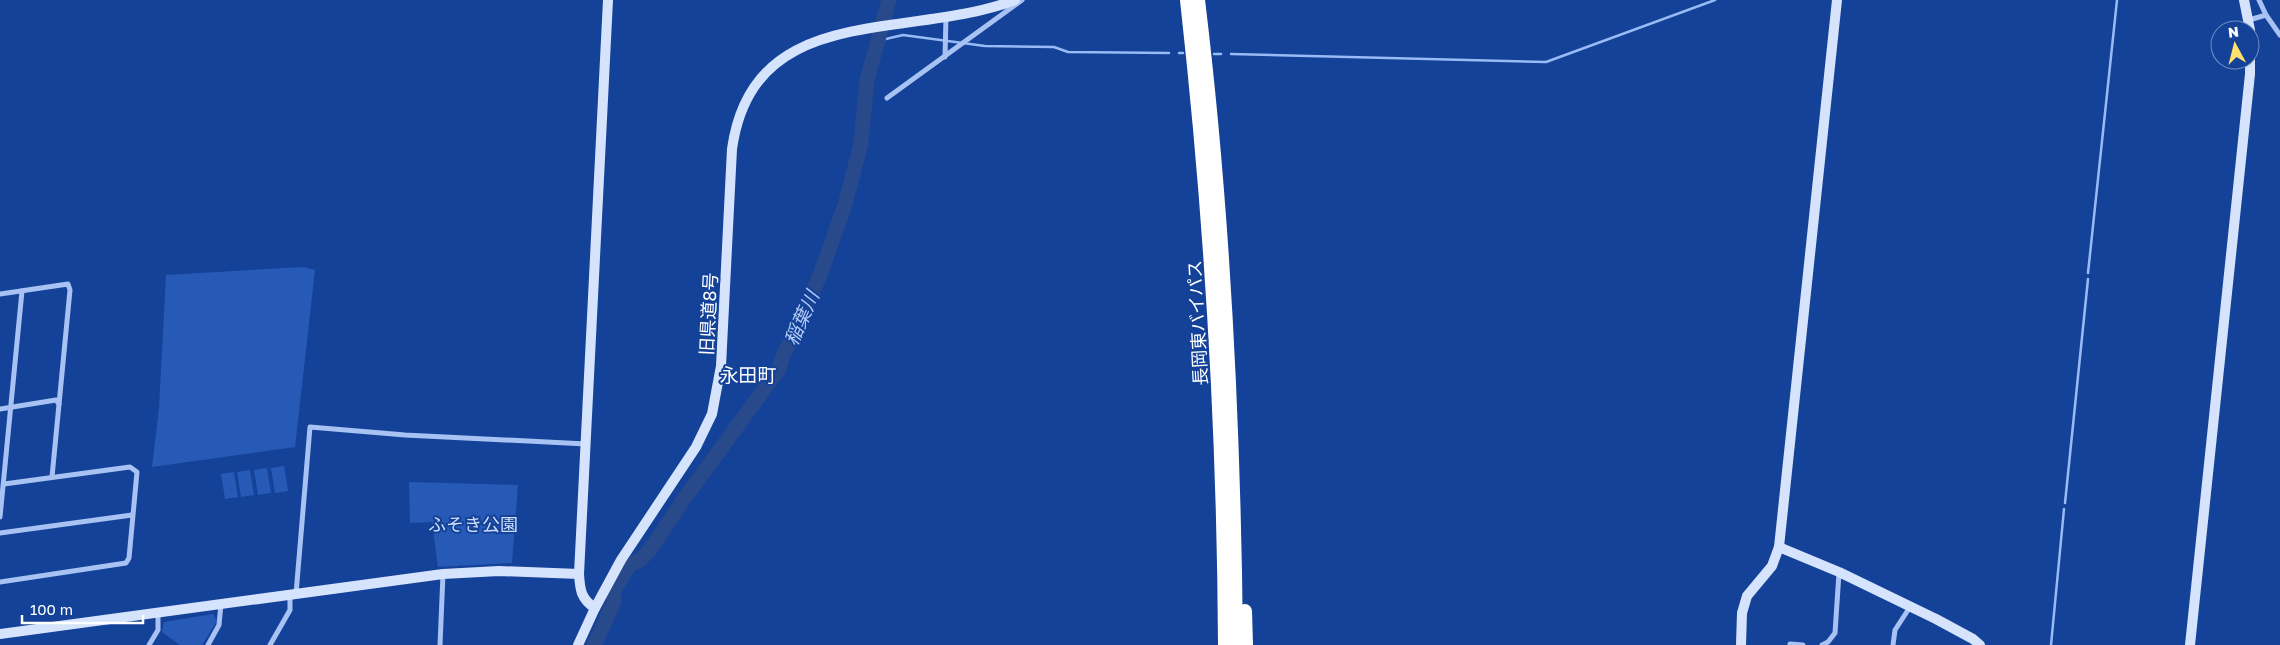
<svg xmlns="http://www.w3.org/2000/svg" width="2280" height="645" font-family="'Golos Text','Noto Sans JP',sans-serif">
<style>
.green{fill:#275ab6}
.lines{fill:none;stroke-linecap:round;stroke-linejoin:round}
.stream{stroke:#99bbf5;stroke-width:2.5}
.river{stroke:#28498a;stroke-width:15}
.street{stroke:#a7c2f3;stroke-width:5}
.secondary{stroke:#d6e3fc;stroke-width:10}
.highway{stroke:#fff;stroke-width:14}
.labels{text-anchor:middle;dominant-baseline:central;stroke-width:4;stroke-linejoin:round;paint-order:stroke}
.street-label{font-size:18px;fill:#fff;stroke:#144298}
.park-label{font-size:18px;fill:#cfdffd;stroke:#144298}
.water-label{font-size:19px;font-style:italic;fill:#b4cdf9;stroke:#144298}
.neighbourhood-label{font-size:19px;fill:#fff;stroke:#144298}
</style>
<rect width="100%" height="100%" fill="#144298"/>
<!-- green -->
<g class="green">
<path d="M303 267 315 270 295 447 152 467 159 408 166 275Z"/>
<path d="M284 466 288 491 275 493 271 468Z"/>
<path d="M267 468 271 493 258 495 254 470Z"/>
<path d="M250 470 254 495 241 497 237 472Z"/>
<path d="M234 472 238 497 225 499 221 474Z"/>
<path d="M409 482 518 485 512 563 438 567 432 522 410 523Z"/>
<path d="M213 614 217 621 202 645H180L162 632 164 622Z"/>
</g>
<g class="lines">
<!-- stream -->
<g class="stream">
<path d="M877 41 903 35 985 46 1054 47 1068 52 1169 53"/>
<path d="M1179 53H1183"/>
<path d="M1214 54H1221"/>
<path d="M1231 54 1546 62 1715 0"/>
<path d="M2088 273 2117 0"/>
<path d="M2065 503 2088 279"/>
<path d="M2051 645 2064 509"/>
</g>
<!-- river -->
<path class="river" d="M594 645 614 602 613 592 629 566 640 560 650 550 684 499 779 369 784 353 794 335 820 275 845 205 861 143 867 80 889 0"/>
<!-- street -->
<g class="street">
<path d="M2259 0 2266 15 2280 35"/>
<path d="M2249 20 2266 15"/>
<path d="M945 57 946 17"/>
<path d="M887 98 1022 0"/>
<path d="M0 294 68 284 70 290 52 477"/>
<path d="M0 409 56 400 59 404"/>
<path d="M0 517 22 291"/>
<path d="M0 533 132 515"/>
<path d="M0 582 126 563 129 558 137 472 130 467 4 484"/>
<path d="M296 594 310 427 405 435 586 444"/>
<path d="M1790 644 1803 645"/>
<path d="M149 645 158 630V613"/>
<path d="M208 645 219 625 221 604"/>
<path d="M270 645 290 610V595"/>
<path d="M440 645 443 574"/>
<path d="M1822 645 1828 642 1835 633 1839 573"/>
<path d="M1893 645 1895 630 1910 607"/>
</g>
<!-- secondary -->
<g class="secondary">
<path d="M2244 0 2250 30"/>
<path d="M1779 547 1839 572 1936 619 1973 639 1980 645"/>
<path d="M595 608C581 599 580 590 579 574L608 0"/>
<path d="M0 634 443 574 499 571 579 574"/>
<path d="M578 645 595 608 621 560 696 447 712 414 721 366 732 149C753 0 907 41 1015 0"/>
<path d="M1741 645 1742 613 1747 596 1772 566 1779 547 1837 0"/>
<path d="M2190 645 2250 74V33"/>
</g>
<!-- highway -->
<g class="highway">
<path d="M1187 0C1211 216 1224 427 1225 645"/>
<path d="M1198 0C1224 214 1234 429 1236 645"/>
<path d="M1245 611 1246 645"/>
</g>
</g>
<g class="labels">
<!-- street labels -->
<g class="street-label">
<text transform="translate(708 314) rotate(-87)">旧県道8号</text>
<text transform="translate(1197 323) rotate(-93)">長岡東バイパス</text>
</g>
<!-- park labels -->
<g class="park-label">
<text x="473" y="524">ふそき公園</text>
</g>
<!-- water labels -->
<g class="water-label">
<text transform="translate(801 318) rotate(-66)">稲葉川</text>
</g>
<!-- neighbourhood labels -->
<g class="neighbourhood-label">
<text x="748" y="374">永田町</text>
</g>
</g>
<!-- north arrow -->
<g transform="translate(2235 45) rotate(353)"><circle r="24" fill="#144298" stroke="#728ec1"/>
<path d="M0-4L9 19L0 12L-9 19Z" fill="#ffe269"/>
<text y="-8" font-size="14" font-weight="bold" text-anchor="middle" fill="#ffffff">N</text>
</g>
<!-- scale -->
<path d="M22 615v8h121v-8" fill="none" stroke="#ffffff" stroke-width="2.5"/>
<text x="30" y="615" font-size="15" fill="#ffffff" stroke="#144298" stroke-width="4" paint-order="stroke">100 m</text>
</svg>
